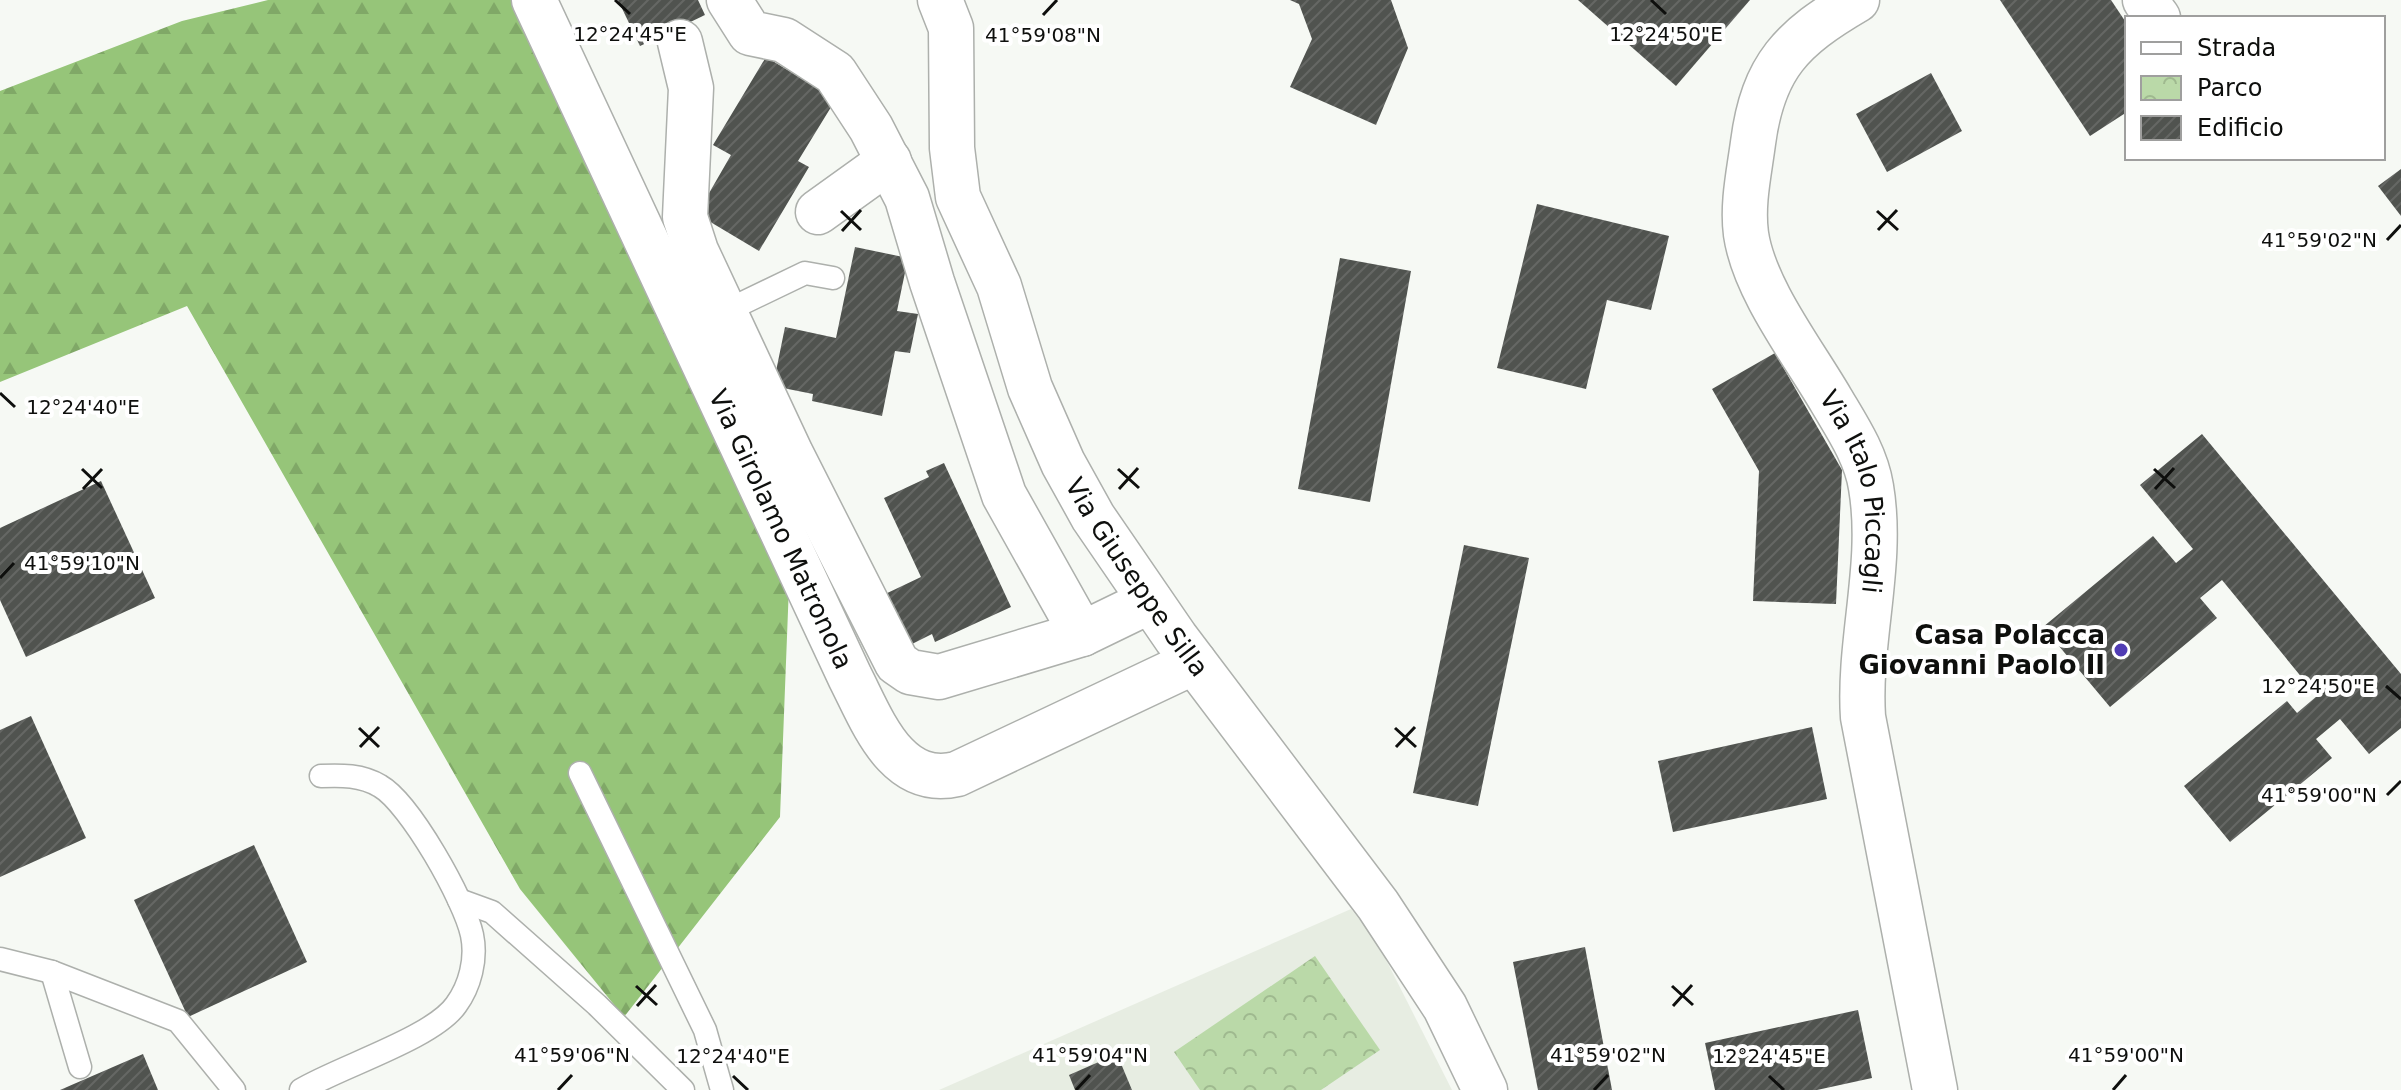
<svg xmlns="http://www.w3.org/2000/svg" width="2401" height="1090" font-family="'DejaVu Sans',sans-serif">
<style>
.built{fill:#e7ede2}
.forest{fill:url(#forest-firs)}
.park{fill:url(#park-crowns)}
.building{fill:url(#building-hatch)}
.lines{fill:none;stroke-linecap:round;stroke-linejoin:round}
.lane-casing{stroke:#adb0ac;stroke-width:25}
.street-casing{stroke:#adb0ac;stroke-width:47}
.lane{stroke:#fff;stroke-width:22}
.street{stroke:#fff;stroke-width:44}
.ticks{fill:none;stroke:#0e0f0d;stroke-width:3}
.poi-dot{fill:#503cb4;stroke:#fff;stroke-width:3}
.labels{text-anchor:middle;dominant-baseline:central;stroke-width:8;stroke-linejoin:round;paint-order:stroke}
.street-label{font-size:26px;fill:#0e0f0d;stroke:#fff}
.poi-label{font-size:26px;font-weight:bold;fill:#0e0f0d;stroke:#fff;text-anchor:end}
.ticks-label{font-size:20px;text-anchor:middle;fill:#0e0f0d;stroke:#fff;stroke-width:8;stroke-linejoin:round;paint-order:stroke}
</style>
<defs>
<pattern id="forest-firs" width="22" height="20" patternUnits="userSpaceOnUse" patternTransform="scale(2)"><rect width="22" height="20" fill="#96c579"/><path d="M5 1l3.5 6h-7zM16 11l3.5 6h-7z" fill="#80a867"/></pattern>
<pattern id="park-crowns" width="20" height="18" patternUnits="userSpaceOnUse" patternTransform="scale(2)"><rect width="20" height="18" fill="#bad9a8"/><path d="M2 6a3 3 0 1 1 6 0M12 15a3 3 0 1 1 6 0" fill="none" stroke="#9fb98f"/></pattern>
<pattern id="building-hatch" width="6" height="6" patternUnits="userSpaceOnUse" patternTransform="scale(2)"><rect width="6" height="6" fill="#50534f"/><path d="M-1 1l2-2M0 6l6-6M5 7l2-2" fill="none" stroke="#656764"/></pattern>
</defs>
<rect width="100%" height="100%" fill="#f6f9f4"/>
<!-- built -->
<path class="built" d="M1351 909 1376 940 1452 1090H939Z"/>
<!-- forest -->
<path class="forest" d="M268 0H521L789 585 780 817 624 1017 520 889 187 306 0 382V91L182 21Z"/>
<!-- park -->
<path class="park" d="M1315 956 1380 1050 1321 1090H1200L1174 1052Z"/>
<!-- building -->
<g class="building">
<path d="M618 0H698L705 15 640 46Z"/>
<path d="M1290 0H1391L1408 48 1376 125 1290 87 1312 39 1299 4Z"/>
<path d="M1578 0H1750L1676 86Z"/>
<path d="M2000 0H2111L2127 24V112L2090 136Z"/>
<path d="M766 57 836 99 798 161 809 167 759 251 697 214 731 155 713 145Z"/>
<path d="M1931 73 1962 131 1887 172 1856 114Z"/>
<path d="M2401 169V216L2378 186Z"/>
<path d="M1537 204 1669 236 1651 310 1607 300 1586 389 1497 368Z"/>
<path d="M855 247 908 258 897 311 918 314 910 353 895 351 882 416 812 401 813 394 773 386 785 327 836 338Z"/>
<path d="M1340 258 1411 271 1370 502 1298 489Z"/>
<path d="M1775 353 1842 470 1836 604 1753 601 1759 471 1712 389Z"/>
<path d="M2202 434 2401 674V728L2369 754 2340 719 2316 739 2332 758 2230 842 2184 786 2287 701 2297 713 2317 696 2222 580 2200 598 2217 618 2110 707 2043 627 2153 536 2176 563 2193 549 2140 485Z"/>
<path d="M944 463 1011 607 935 642 932 634 906 647 881 596 921 577 884 498 929 477 926 471Z"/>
<path d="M101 481 155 598 26 657 0 600V528Z"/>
<path d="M1464 545 1529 558 1478 806 1413 793Z"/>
<path d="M31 716 86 838 0 877V730Z"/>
<path d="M1812 727 1827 799 1673 832 1658 761Z"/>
<path d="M254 845 307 962 188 1017 134 900Z"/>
<path d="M1585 947 1612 1090H1538L1513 962Z"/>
<path d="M1858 1010 1872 1078 1817 1090H1715L1705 1043Z"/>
<path d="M143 1054 158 1090H60Z"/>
<path d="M1117 1054 1132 1090H1075L1069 1075Z"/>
</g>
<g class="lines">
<defs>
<g id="lane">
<path d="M724 312 805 273 833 278"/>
<path d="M580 773 705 1030 722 1090"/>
<path d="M459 900 492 912 597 1005 683 1090"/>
<path d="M0 959 52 972 178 1021 234 1090"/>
<path d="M52 972 80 1067"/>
<path d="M301 1090C339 1067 433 1038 456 1005 470 986 477 959 472 935 465 901 410 803 380 786 362 775 341 775 321 776"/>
</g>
<g id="street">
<path id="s1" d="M534 0 850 677C873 722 896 788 957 774L1194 662"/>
<path d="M729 0 750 33 784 40 835 73 871 128 907 198 932 282 1004 495 1082 634"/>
<path id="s2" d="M940 0 951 28 952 148 958 197 999 286 1030 388 1063 463 1093 517 1176 638 1378 905 1445 1007 1485 1090"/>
<path id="s3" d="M1857 0C1792 38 1763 66 1753 143 1749 173 1742 204 1746 234 1754 289 1803 352 1831 400 1847 427 1866 455 1871 487 1884 563 1858 641 1863 717L1935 1090"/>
<path d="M2145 0 2158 18"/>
<path d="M680 42 691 88 685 217 696 251 791 454 897 663 910 672 939 677 1082 634 1150 601"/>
<path d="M818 212 889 161"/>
</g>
</defs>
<!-- lane casing -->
<use href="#lane" class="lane-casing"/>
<!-- street casing -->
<use href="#street" class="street-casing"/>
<!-- lane -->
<use href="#lane" class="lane"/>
<!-- street -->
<use href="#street" class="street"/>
</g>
<!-- ticks -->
<path class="ticks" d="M615 0 630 14M1651 0 1666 14M1043 15 1057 0M841 211 861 230M1877 211 1898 230M1878 230 1897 210M842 231 861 210M2387 240 2401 225M0 393 15 407M82 469 102 488M1118 469 1139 488M2154 469 2175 488M83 489 102 469M1119 489 1138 468M2155 489 2174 468M0 578 14 563M2386 686 2401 699M359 728 379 747M1395 728 1416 747M360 747 379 727M1396 747 1415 727M2387 795 2401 781M636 986 657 1005M1672 986 1693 1005M637 1006 656 985M1673 1006 1692 985M733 1076 748 1090M1769 1076 1784 1090M558 1090 572 1075M1076 1090 1090 1075M1594 1090 1608 1075M2113 1090 2126 1075"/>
<!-- markers -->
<circle class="poi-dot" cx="2121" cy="650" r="8"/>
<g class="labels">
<!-- street labels -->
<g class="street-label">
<text stroke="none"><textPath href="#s3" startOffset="562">Via Italo Piccagli</textPath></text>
<text stroke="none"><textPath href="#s1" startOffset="584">Via Girolamo Matronola</textPath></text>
<text stroke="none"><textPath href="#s2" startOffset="622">Via Giuseppe Silla</textPath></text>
</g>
<!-- poi labels -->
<g class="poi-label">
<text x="2105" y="635">Casa Polacca<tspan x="2105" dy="30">Giovanni Paolo II</tspan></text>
</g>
</g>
<g class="ticks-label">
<text x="630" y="41">12°24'45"E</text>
<text x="1666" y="41">12°24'50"E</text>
<text x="1043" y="42">41°59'08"N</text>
<text x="2319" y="247">41°59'02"N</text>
<text x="83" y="414">12°24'40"E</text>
<text x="82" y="570">41°59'10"N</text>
<text x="2318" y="693">12°24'50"E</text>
<text x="2319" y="802">41°59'00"N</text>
<text x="572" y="1062">41°59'06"N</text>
<text x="1090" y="1062">41°59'04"N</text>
<text x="1608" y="1062">41°59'02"N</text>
<text x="2126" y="1062">41°59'00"N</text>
<text x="733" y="1063">12°24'40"E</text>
<text x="1769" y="1063">12°24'45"E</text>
</g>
<!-- legend -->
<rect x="2125" y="16" width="260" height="144" fill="#ffffff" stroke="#9f9f9e" stroke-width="2"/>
<rect x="2141" y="42" width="40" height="12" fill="#ffffff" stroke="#9f9f9e" stroke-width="2"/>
<text x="2197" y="56" font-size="24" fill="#0e0f0d">Strada</text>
<rect x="2141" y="76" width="40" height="24" fill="url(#park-crowns)" stroke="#9f9f9e" stroke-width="2"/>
<text x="2197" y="96" font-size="24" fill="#0e0f0d">Parco</text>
<rect x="2141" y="116" width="40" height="24" fill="url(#building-hatch)" stroke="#9f9f9e" stroke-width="2"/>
<text x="2197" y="136" font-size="24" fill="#0e0f0d">Edificio</text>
</svg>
